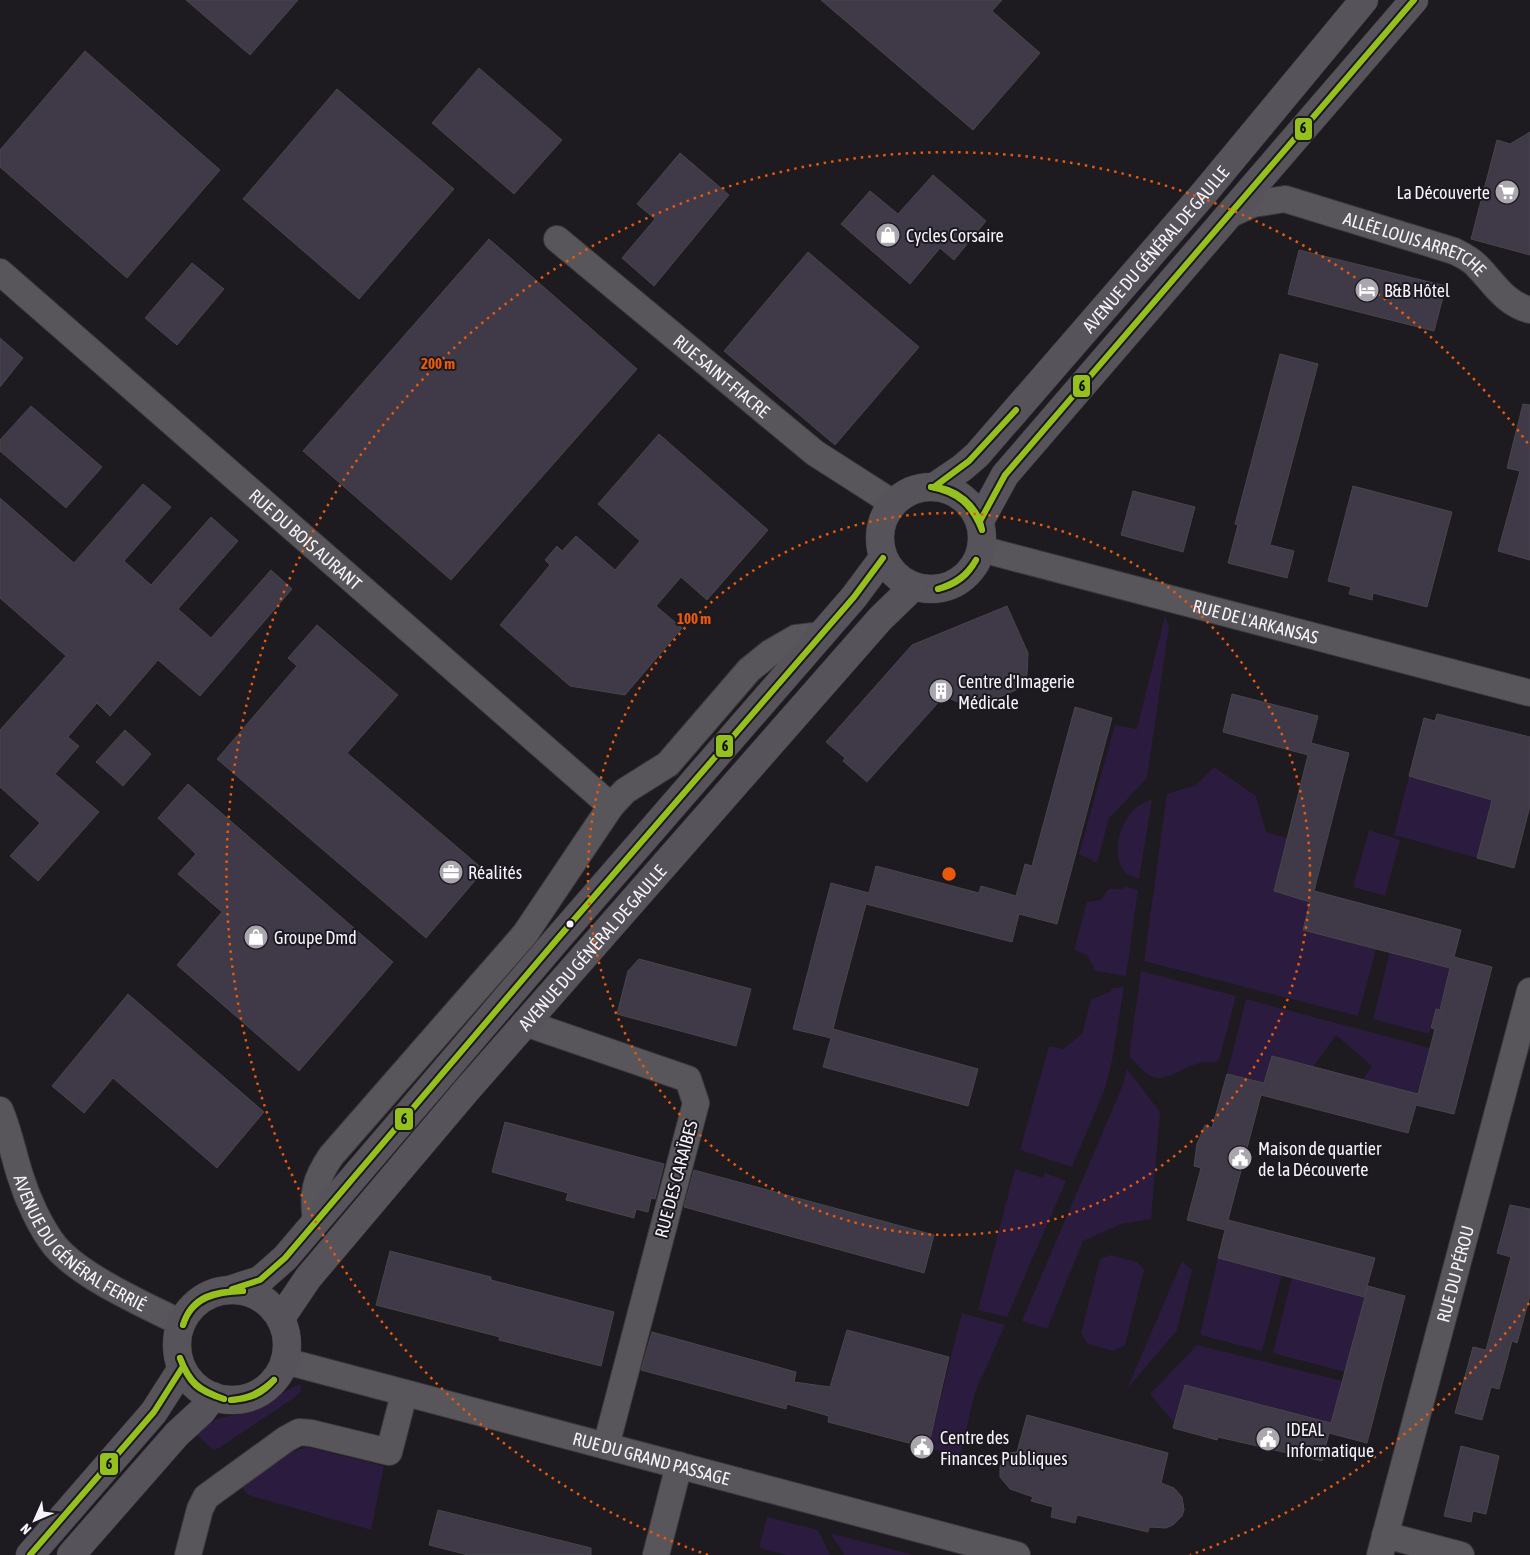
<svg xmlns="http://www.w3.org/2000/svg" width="1530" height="1555" font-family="'Asap Condensed',sans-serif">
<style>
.green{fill:#2b1b3f}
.building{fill:#403a48;stroke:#47464a}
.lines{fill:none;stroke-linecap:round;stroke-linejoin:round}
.street-casing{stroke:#3a393c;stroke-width:28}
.primary-casing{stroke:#3a393c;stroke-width:29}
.street{stroke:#58565a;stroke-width:26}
.primary{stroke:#56535a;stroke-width:28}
.bus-1-casing{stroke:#1c1921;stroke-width:10}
.bus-1{stroke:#95c11f;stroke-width:6}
.ring{fill:none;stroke:#e8590c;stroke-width:2.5;stroke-dasharray:2.5 5}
.bus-dot{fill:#f5f3f9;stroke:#1c1921;stroke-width:2}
.labels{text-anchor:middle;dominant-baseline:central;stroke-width:4;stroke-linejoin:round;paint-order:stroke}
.poi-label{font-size:18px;fill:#f5f3f9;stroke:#1c1921;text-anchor:start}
.street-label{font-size:18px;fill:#f5f3f9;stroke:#1c1921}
.centre{fill:#e8590c;stroke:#1c1921;stroke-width:2.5}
.ring-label{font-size:15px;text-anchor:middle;font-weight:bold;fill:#e8590c;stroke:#1c1921;stroke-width:4;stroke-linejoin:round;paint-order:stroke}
.line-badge{stroke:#1c1921;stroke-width:2}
.pale-badge-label{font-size:14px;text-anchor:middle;font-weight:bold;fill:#111}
</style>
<rect width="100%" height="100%" fill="#1d1b1f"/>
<!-- green -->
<g class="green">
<path d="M1165 616 1169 626 1147 778 1109 818 1097 863 1079 854 1115 725 1137 729Z"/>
<path d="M1214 767 1256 796 1266 832 1287 838 1274 891 1310 902 1376 949 1358 1016 1144 961 1167 794 1196 785Z"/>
<path d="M1409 776 1492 800 1477 858 1394 835Z"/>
<path d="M1152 800 1139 879C1135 877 1128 876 1125 872 1107 851 1125 804 1152 800Z"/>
<path d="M1369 830 1400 840 1385 896 1353 887Z"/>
<path d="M1125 886 1138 890 1126 976 1095 971 1087 955 1074 950 1087 902 1101 900 1109 889H1123Z"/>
<path d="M1390 952 1450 968 1440 1010 1435 1009 1429 1034 1373 1019Z"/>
<path d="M1141 971 1236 996 1219 1060C1211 1064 1204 1061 1196 1064 1160 1078 1159 1090 1129 1056Z"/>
<path d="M1124 987 1112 1060 1105 1088 1072 1167 1020 1150 1049 1046 1063 1049 1082 1034 1091 1000 1111 991 1112 988Z"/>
<path d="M1246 999 1430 1048 1418 1094 1363 1079 1372 1066 1336 1035 1313 1067 1272 1056 1264 1083 1227 1074Z"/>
<path d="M1127 1069 1160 1112 1151 1219 1121 1224 1083 1241 1047 1329 1022 1321 1123 1085Z"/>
<path d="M1015 1169 1043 1178 1045 1173 1066 1181 1007 1317 978 1310Z"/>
<path d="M1110 1255 1137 1262 1144 1270 1125 1345 1114 1351 1088 1344 1081 1333 1100 1259Z"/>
<path d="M1218 1258 1282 1274 1262 1351 1200 1335Z"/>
<path d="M1182 1261 1192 1270 1177 1330 1127 1389Z"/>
<path d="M1292 1277 1365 1297 1345 1372 1273 1353Z"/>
<path d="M962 1313 1005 1325 975 1392 960 1456 928 1448Z"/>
<path d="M1197 1345 1343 1381 1331 1423 1186 1385 1174 1423 1150 1394Z"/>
<path d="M298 1385 302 1386 300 1392 294 1398 219 1448 213 1450 197 1435C211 1410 244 1419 266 1406 277 1399 286 1389 298 1385Z"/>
<path d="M308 1447 384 1466 371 1530 248 1495 241 1486 291 1452Z"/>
<path d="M767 1517 818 1530 830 1555H787L759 1548Z"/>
<path d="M830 1533 913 1555H845Z"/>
</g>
<!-- building -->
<g class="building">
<path d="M186 0H298L250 55Z"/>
<path d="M821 0H1002L992 11 1040 53 973 130Z"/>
<path d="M85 51 220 170 127 278 0 167V150Z"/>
<path d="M479 68 562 140 514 194 432 123Z"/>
<path d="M337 89 454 189 359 299 243 199Z"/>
<path d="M1530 132V255L1471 239 1497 140 1510 144Z"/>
<path d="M680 153 729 195 654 286 622 258 655 219 637 204Z"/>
<path d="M933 175 986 221 954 260 940 248 910 284 841 224 870 191 898 214Z"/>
<path d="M489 239 637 369 451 580 303 451Z"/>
<path d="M1299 250 1446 286 1434 331 1288 294Z"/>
<path d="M808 252 919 347 835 445 724 351Z"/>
<path d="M192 263 224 289 177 345 145 318Z"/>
<path d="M0 338 23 358 0 387Z"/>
<path d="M1280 354 1318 364 1270 545 1294 551 1287 578 1228 563 1238 525 1235 524Z"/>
<path d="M1523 404 1530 405V560L1498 551 1520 471 1507 468Z"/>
<path d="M31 406 102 467 66 508 0 451V440Z"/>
<path d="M659 434 768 530 707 600 681 577 656 606 682 628 625 695 570 686 500 625 550 565 545 560 557 546 562 551 576 536 615 570 640 541 598 504Z"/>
<path d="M143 484 171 507 124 561 151 585 211 517 238 541 178 609 211 638 271 570 292 589 200 696 158 660 110 716 97 703 68 737 79 746 55 774 99 812 38 881 10 856 40 823 0 787V730L66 656 0 598V498L74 563Z"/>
<path d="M1353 486 1452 512 1427 607 1373 593 1372 600 1349 594 1351 587 1328 581Z"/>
<path d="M1133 491 1195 507 1183 552 1121 535Z"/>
<path d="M1007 606 1028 653 1027 675 1018 689 982 705 967 706 944 696 867 782 843 761 845 758 826 742 912 645Z"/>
<path d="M317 625 398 695 347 753 484 870 426 938 217 759 297 666 288 658Z"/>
<path d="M1232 694 1318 716 1311 743 1349 753 1314 891 1461 930 1454 957 1492 967 1454 1114 1416 1105 1408 1133 1261 1095 1228 1220 1375 1258 1364 1297 1218 1258 1225 1230 1187 1220 1201 1168 1194 1166 1197 1144 1205 1125 1212 1128 1227 1074 1264 1083 1272 1056 1418 1094 1435 1029 1431 1028 1436 1009 1440 1010 1450 968 1303 930 1310 902 1274 891 1308 755 1223 732Z"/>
<path d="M1075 707 1112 718 1057 924 1019 914 1012 942 866 904 841 997 833 1029 978 1069 968 1106 823 1067 831 1038 793 1029 831 883 869 893 876 866 979 893 981 886 1016 896 1025 864 1032 866Z"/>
<path d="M1437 714 1530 737V806L1514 868 1477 858 1492 800 1409 776 1424 718 1435 721Z"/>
<path d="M125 730 151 754 123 786 96 762Z"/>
<path d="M188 784 393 962 299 1071 177 965 222 912 178 874 196 854 158 818Z"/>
<path d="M639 959 751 989 736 1046 617 1014 628 971Z"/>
<path d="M128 994 264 1112 217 1168 113 1078 84 1113 52 1086Z"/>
<path d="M505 1122 664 1164 655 1199 651 1198 648 1212 636 1209 634 1218 566 1200 568 1193 492 1172Z"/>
<path d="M694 1170 934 1235 924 1273 684 1207Z"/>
<path d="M1510 1205 1530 1209V1296L1517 1343 1512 1341 1499 1389 1491 1387 1482 1420 1455 1413 1473 1347 1486 1350 1511 1257 1497 1253Z"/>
<path d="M390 1251 491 1277V1280L614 1312 601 1366 499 1340 500 1337 376 1305Z"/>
<path d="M1368 1286 1405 1296 1367 1443 1329 1433 1322 1461 1218 1437 1217 1440 1173 1428 1185 1385 1331 1423Z"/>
<path d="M847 1330 949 1357 928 1448 828 1422 829 1416 787 1404 786 1409 641 1370 652 1332 796 1372 794 1382 830 1387Z"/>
<path d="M1027 1415 1168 1453 1161 1483 1174 1488 1182 1497 1184 1510 1182 1516 1173 1525 1166 1528 1149 1527 1148 1532 1077 1515 1075 1523 1051 1517 1053 1507 1031 1501 1033 1497 1010 1489 1000 1477V1467L1004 1458 1009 1453 1017 1452Z"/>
<path d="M1461 1446 1499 1456 1486 1514 1473 1511 1471 1522 1444 1516Z"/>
<path d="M438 1510 591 1548V1555H468L429 1545Z"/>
</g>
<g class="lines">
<defs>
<g id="street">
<path id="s1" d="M1231 214 1253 204 1285 199 1454 251C1462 255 1471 259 1477 266 1494 283 1504 303 1530 310"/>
<path id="s2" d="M557 239 815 453 893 503"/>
<path id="s3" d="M0 272 611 806"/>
<path id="s4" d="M981 549 1530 693"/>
<path d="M525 1023 688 1079 696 1103 606 1446"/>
<path id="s5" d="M0 1110C9 1131 13 1153 20 1175 27 1198 40 1227 55 1246 81 1277 145 1305 181 1323"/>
<path d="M316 1221C312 1192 315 1180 331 1156L525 934 611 806 625 791 668 764 749 670 770 653 796 638 822 635"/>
<path id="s6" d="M285 1361 1017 1555"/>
<path d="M1385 1535 1461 1555"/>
<path d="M188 1555 200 1509 206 1497 286 1439 299 1432 311 1433 389 1452 404 1394"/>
<path d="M656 1555 679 1465"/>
<path id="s7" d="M1380 1555 1530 991"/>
</g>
<g id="primary">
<circle cx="931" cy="538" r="51"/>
<path id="s8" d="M934 487 962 468 977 455 1205 192 1364 0"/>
<path d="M980 521 1005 475 1414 0"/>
<path d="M232 1289 260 1280 285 1258 559 937 854 597 883 558"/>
<circle cx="232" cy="1345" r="55"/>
<path id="s9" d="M281 1318 308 1278 466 1091 880 619 913 587"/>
<path d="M30 1555 154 1412 182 1368"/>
<path d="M71 1555 177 1434 202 1411 213 1396"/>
</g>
</defs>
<!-- street casing -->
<use href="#street" class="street-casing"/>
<!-- primary casing -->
<use href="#primary" class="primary-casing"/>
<!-- street -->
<use href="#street" class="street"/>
<!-- primary -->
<use href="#primary" class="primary"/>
<defs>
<g id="bus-1">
<path d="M931 487C958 492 972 505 982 530"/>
<path d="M931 487C956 487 978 506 982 530"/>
<path d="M934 487 969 461 1016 410"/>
<path d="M980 521 1005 475 1414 0"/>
<path d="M938 589C956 583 966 576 976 560"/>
<path d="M938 589C956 585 968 576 976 560"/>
<path d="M232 1289 260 1280 285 1258 559 937 854 597 883 558"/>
<path d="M183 1325C192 1295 216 1291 243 1291"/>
<path d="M183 1325C192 1297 217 1292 243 1291"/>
<path d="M180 1358C190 1383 199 1390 224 1399"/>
<path d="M180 1358C189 1384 198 1391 224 1399"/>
<path d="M231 1400C249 1398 260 1393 274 1380"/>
<path d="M231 1400C249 1399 262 1395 274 1380"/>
<path d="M30 1555 154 1412 182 1368"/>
</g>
</defs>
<!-- bus-1 casing -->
<use href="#bus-1" class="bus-1-casing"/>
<!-- bus-1 -->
<use href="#bus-1" class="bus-1"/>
</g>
<!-- distance rings -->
<g class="ring">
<circle cx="949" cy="874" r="361"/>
<path d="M1529 1303A722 722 0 0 1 1190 1555M708 1555A722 722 0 1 1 1529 445"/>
</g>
<!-- icons -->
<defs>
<symbol id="supermarket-disc" viewBox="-11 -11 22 22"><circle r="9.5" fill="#a9a7ad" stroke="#1c1921"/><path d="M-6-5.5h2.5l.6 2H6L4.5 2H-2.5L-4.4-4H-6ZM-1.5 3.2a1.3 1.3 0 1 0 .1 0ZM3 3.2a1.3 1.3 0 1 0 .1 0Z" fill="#fff"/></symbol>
<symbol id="shop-disc" viewBox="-11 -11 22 22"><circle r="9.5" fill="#a9a7ad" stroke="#1c1921"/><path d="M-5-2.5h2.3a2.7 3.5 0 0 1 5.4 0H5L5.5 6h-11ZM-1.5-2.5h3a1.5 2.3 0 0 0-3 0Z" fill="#fff"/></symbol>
<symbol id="hotel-disc" viewBox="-11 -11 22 22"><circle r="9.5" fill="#a9a7ad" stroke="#1c1921"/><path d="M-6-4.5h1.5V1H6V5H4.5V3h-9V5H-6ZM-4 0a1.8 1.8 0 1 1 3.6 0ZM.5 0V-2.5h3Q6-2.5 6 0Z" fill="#fff"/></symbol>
<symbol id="building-disc" viewBox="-11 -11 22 22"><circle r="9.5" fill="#a9a7ad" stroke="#1c1921"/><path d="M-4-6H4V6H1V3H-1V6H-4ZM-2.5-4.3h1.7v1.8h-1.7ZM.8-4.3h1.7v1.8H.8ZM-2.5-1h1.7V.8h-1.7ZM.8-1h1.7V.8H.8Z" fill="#fff"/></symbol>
<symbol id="office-disc" viewBox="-11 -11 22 22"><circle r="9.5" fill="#a9a7ad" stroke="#1c1921"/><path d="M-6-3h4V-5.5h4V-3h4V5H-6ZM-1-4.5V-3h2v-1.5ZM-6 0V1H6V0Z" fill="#fff"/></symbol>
<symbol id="civic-disc" viewBox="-11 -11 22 22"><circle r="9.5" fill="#a9a7ad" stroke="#1c1921"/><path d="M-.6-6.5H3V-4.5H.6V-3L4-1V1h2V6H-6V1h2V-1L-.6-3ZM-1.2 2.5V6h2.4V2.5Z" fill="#fff"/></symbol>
</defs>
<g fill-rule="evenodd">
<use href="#supermarket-disc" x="1493" y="178" width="28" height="28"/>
<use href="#shop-disc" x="874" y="221" width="28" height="28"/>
<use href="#hotel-disc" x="1353" y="276" width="28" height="28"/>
<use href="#building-disc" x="927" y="677" width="28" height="28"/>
<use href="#office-disc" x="437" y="858" width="28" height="28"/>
<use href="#shop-disc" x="242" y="923" width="28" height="28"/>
<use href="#civic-disc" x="1226" y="1144" width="28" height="28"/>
<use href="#civic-disc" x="1254" y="1425" width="28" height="28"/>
<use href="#civic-disc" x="908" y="1433" width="28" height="28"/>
</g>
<!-- markers -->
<circle class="bus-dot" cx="570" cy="924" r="4.5"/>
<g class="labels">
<!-- poi labels -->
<g class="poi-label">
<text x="1490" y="192" text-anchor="end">La Découverte</text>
<text x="906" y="235">Cycles Corsaire</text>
<text x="1384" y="290">B&amp;B Hôtel</text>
<text x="958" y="681">Centre d'Imagerie<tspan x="958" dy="21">Médicale</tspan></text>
<text x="468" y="872">Réalités</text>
<text x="274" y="937">Groupe Dmd</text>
<text x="1258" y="1148">Maison de quartier<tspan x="1258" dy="21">de la Découverte</tspan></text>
<text x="1286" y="1429">IDEAL<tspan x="1286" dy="21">Informatique</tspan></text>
<text x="940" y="1437">Centre des<tspan x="940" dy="21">Finances Publiques</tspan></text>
</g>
<!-- street labels -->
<g class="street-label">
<text stroke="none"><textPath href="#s1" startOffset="194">ALLÉE LOUIS ARRETCHE</textPath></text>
<text stroke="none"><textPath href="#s8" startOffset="326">AVENUE DU GÉNÉRAL DE GAULLE</textPath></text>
<text stroke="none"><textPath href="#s2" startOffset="214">RUE SAINT-FIACRE</textPath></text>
<text stroke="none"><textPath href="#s3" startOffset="406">RUE DU BOIS AURANT</textPath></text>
<text stroke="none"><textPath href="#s4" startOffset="284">RUE DE L'ARKANSAS</textPath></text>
<text stroke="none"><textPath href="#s9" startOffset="484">AVENUE DU GÉNÉRAL DE GAULLE</textPath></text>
<text transform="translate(676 1179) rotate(-75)">RUE DES CARAÏBES</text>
<text stroke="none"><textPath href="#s5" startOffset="162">AVENUE DU GÉNÉRAL FERRIÉ</textPath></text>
<text stroke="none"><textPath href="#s7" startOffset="291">RUE DU PÉROU</textPath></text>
<text stroke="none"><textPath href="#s6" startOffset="379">RUE DU GRAND PASSAGE</textPath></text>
</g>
</g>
<circle cx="949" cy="874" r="8" class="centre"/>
<g class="ring-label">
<text x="438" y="369">200 m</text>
<text x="694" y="624">100 m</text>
</g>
<g class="line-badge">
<rect x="1294" y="117" width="19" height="24" rx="5" fill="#95c11f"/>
<rect x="1072" y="374" width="19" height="24" rx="5" fill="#95c11f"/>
<rect x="715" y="734" width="19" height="24" rx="5" fill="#95c11f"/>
<rect x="394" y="1107" width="20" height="24" rx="5" fill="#95c11f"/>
<rect x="99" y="1452" width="20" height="24" rx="5" fill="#95c11f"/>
</g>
<g class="pale-badge-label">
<text x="1303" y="133">6</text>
<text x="1082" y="391">6</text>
<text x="725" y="751">6</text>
<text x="404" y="1124">6</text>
<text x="109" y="1469">6</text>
</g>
<!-- north arrow -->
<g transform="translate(35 1520) rotate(225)" stroke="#1c1921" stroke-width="4" paint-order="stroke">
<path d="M0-4L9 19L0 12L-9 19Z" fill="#f5f3f9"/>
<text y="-8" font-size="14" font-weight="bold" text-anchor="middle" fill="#f5f3f9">N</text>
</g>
</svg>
